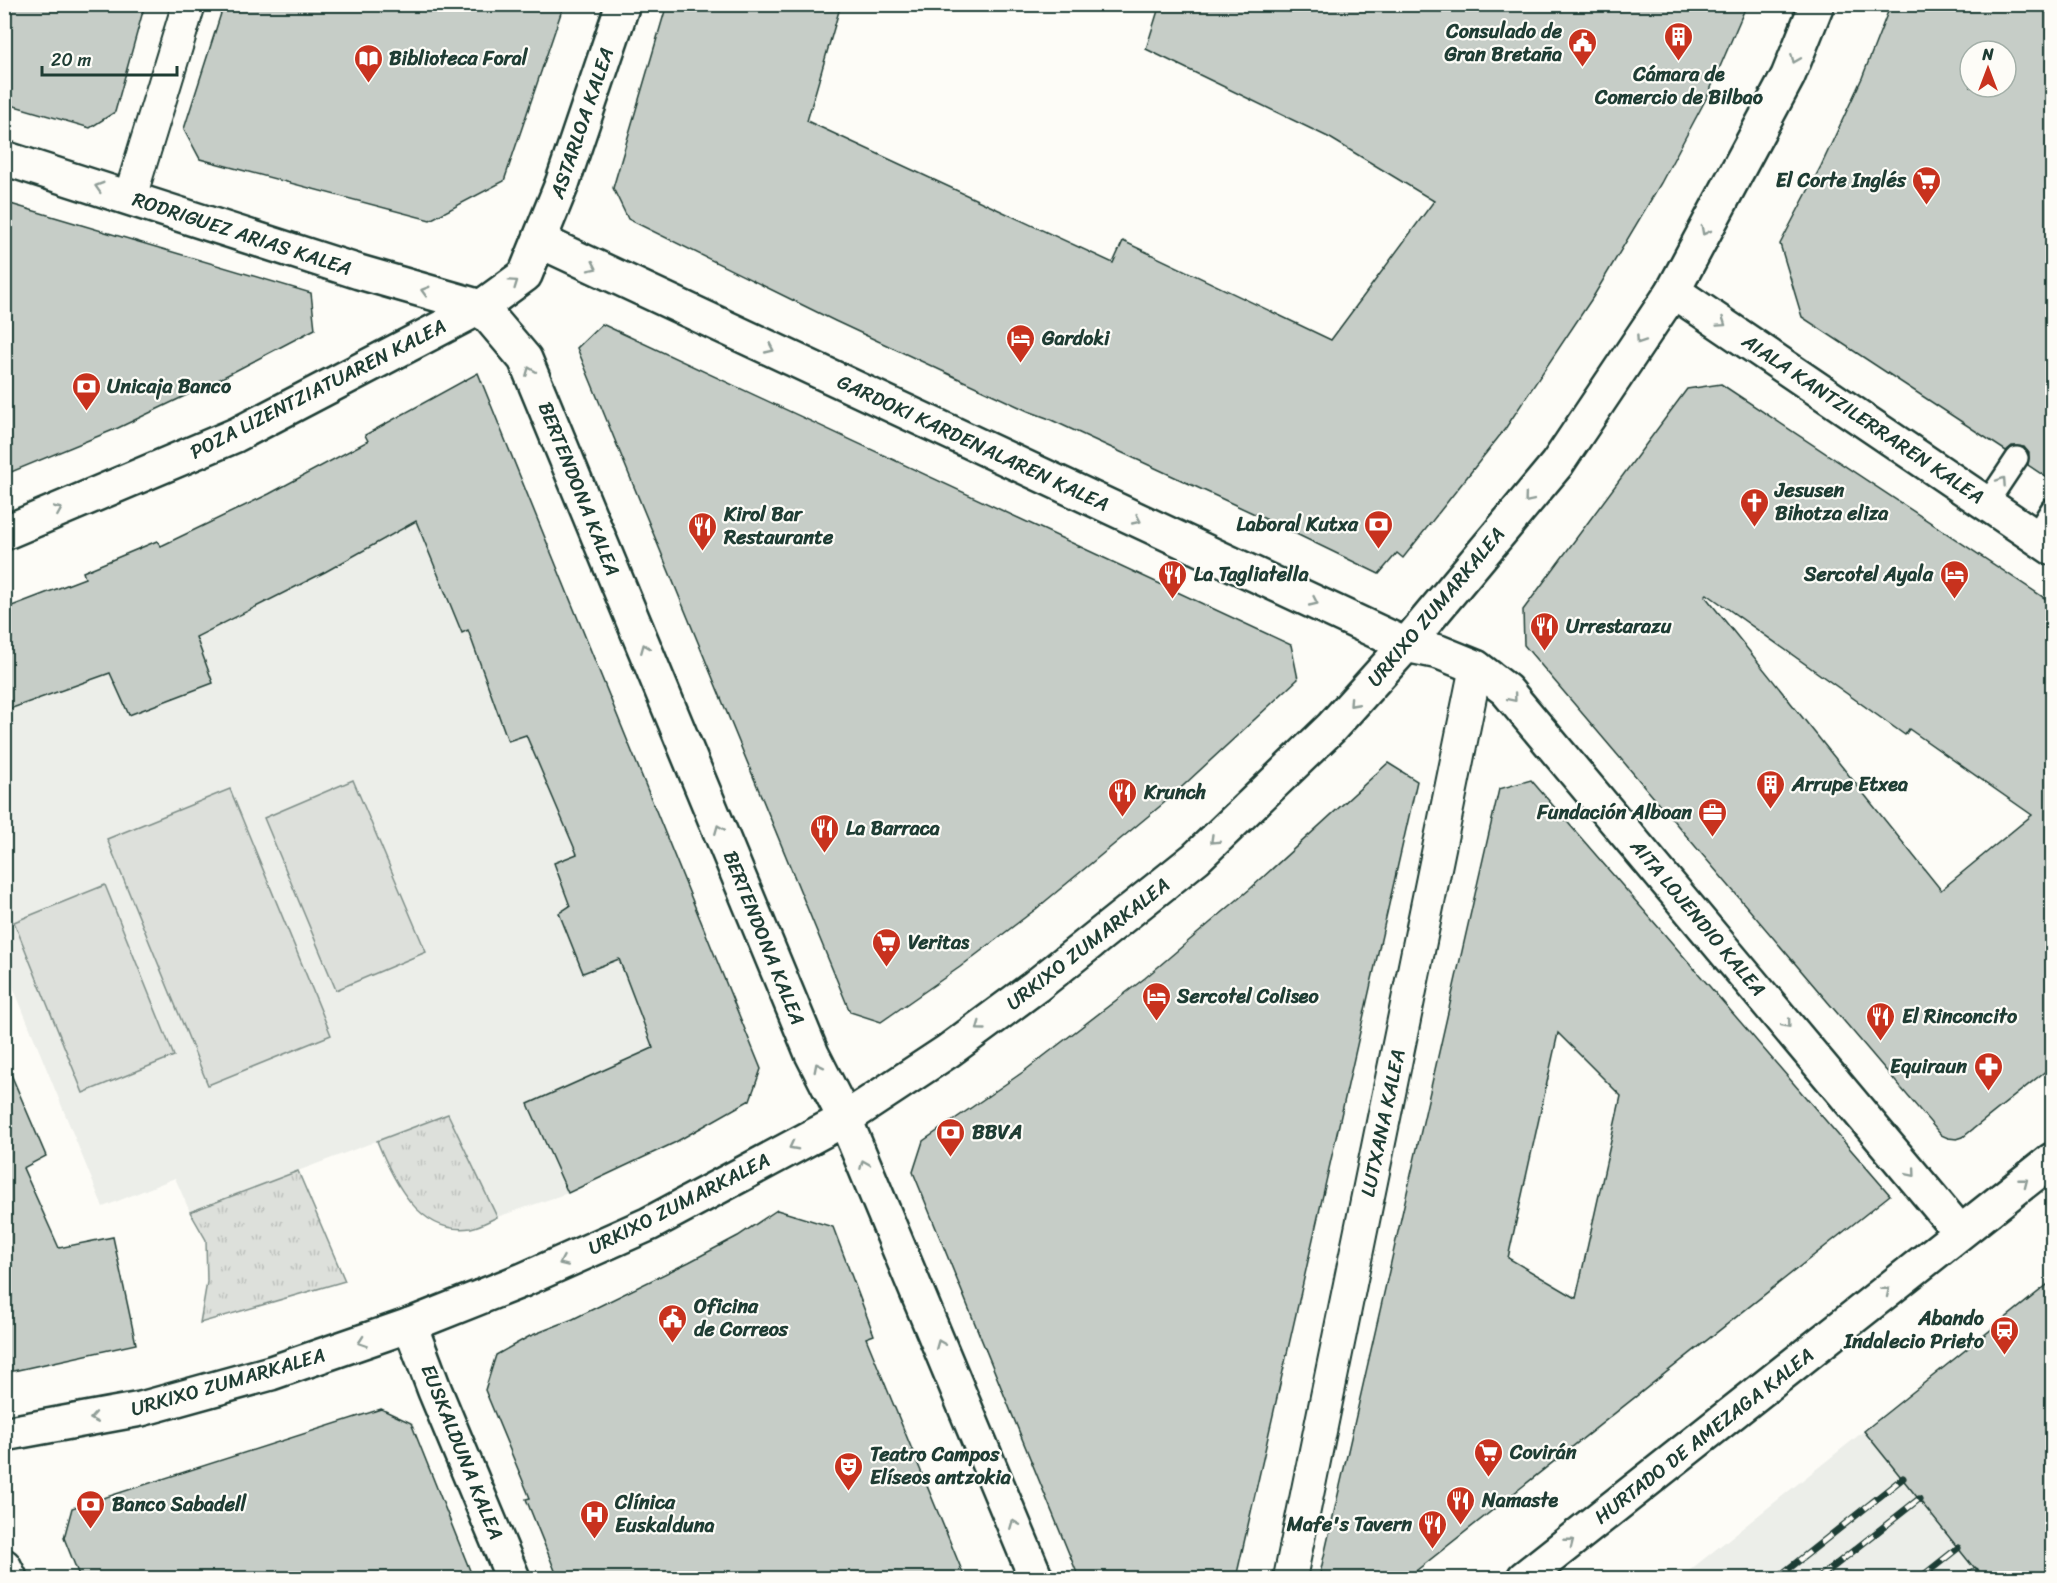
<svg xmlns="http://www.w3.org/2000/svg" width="2057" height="1583" font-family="Sriracha,sans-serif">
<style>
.built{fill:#eceee9}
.grass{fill:url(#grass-tufts);stroke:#7e8e88;stroke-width:1.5}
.pitch{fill:#dde0db;stroke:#7e8e88;stroke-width:1.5}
.building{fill:#c6cdc7;stroke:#1f3d34;stroke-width:1.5;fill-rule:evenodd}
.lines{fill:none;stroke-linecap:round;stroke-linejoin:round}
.service-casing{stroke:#1f3d34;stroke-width:26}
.pedestrian-casing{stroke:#1f3d34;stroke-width:36}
.minor-casing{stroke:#1f3d34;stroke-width:38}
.tertiary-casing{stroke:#1f3d34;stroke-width:38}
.secondary-casing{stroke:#1f3d34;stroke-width:38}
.service{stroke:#fdfcf7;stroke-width:21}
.pedestrian{stroke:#fdfcf7;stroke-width:32}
.minor{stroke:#fdfcf7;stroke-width:33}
.tertiary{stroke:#fdfcf7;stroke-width:33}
.secondary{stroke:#fdfcf7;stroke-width:33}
.rail-casing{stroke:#1f3d34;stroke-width:7}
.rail{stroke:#fdfcf7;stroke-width:4.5;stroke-dasharray:14;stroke-linecap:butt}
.oneway{stroke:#8e9c96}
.labels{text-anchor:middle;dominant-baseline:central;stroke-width:4.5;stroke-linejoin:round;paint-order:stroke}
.poi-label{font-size:20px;font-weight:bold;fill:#1f3d34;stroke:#fdfcf7;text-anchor:start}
.street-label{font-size:20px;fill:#1f3d34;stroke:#fdfcf7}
</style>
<defs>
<pattern id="grass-tufts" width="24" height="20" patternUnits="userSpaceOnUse" patternTransform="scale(1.5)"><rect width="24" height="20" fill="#dde0db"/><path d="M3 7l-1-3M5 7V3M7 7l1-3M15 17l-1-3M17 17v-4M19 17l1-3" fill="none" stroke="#bdc1bd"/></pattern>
</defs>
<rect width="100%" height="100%" fill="#fdfcf7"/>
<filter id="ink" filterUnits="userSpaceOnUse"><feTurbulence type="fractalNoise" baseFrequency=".0167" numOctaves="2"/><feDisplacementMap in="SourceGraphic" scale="12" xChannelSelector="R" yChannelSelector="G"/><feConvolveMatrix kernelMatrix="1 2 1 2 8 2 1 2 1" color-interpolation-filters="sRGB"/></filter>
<g filter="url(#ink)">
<!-- built -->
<g class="built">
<path d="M468 378 482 382 761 1069 750 1100 674 1143 568 1193 497 1217 448 1114 190 1212 175 1178 103 1207 5 967V609L85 578 83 572 157 541 161 546 269 494 368 441 365 435Z"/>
<path d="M1864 1431 1982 1578H1680Z"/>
</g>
<!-- grass -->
<g class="grass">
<path d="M448 1114 497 1217C489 1221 480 1226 471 1228 419 1236 393 1180 377 1141Z"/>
<path d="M298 1171 345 1281 200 1323 207 1282 206 1240 190 1212Z"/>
</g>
<!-- pitch -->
<g class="pitch">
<path d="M353 780 426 952 336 990 264 818Z"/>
<path d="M230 789 331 1035 208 1085 107 839Z"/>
<path d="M105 885 174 1056 83 1093 14 922Z"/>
</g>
<!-- building -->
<g class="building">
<path d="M4 4H145L115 112 90 128 4 103Z"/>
<path d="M224 4H564L504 181 430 220 200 159 184 129Z"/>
<path d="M667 4H841L807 121 1113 263 1123 241 1331 340 1434 201 1330 138 1146 49 1160 4H1747L1707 97 1661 183 1593 297 1505 429 1403 558 1397 553 1379 574 1257 515 1047 418 1028 411 835 321 628 219 613 188Z"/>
<path d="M1891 4H2052V481L2028 465 2029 453 2024 447 2012 446 2006 451 1802 317 1780 244 1821 166 1862 78ZM1970 51H2006V87H1970Z"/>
<path d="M4 202 311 293 315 329 216 381 118 428 4 475Z"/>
<path d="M602 324 1291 645 1298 679 1170 798 1036 909 960 967 881 1022 850 1012 577 348Z"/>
<path d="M478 373 761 1069 750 1100 674 1143 568 1193 528 1104 653 1048 619 959 583 973 559 913 570 906 554 863 577 854 526 735 508 741 468 630 462 633 416 521 325 572 196 637 213 683 129 715 110 673 4 711V609L85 578 83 572 157 541 161 546 269 494 368 441 365 435Z"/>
<path d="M1721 384 2052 603V1066L1963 1137 1957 1139 1948 1138 1941 1135 1524 645 1523 610 1687 389ZM1707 594 1905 735 1909 729 2032 815 1941 890 1705 596Z"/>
<path d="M1388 763 1417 781 1236 1578H1079L913 1172 923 1141 1023 1072 1145 978 1250 889Z"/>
<path d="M1531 780 1890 1195 1407 1578H1319L1499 789ZM1558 1033 1621 1096 1576 1298 1508 1258Z"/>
<path d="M4 1058 46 1156 23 1168 59 1248 113 1237 136 1344 4 1373Z"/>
<path d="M777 1210 833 1227 874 1335 866 1338 965 1578H558L526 1499 530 1498 485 1390 496 1355 530 1336 573 1319 689 1262 738 1236Z"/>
<path d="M2052 1281V1578H1982L1864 1431Z"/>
<path d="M381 1409 411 1423 473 1578H80L64 1538 72 1508Z"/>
</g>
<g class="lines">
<defs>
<g id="service">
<path d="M1987 503 2017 458"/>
<path d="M2035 536 2052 509"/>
</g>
<g id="pedestrian">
<path d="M130 197 189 4"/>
<path d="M1290 1578 1476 667"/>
</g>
<g id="minor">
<path d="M4 158 359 272 481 307 525 359 812 1054 845 1119 1036 1578"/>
<path d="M540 241 1406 645 1439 652 1476 667 1506 690 1960 1232"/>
<path d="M1673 291 2052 548"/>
<path d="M4 533 236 435 481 307 525 275 562 184 623 4"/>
<path d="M410 1325 435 1391 513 1578"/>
<path d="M4 1566 10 1578"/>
</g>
<path id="tertiary" d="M1524 1578 2052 1160"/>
<path id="secondary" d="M4 1434 141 1409 271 1373 410 1325 523 1280 649 1224 845 1119 948 1051 1036 986 1196 858 1331 728 1406 645 1557 464 1673 291 1788 76 1817 4"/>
</defs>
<!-- service casing -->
<use href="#service" class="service-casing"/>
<!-- pedestrian casing -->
<use href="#pedestrian" class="pedestrian-casing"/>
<!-- minor casing -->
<use href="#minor" class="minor-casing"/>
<!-- tertiary casing -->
<use href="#tertiary" class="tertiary-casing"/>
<!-- secondary casing -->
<use href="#secondary" class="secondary-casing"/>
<!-- service -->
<use href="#service" class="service"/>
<!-- pedestrian -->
<use href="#pedestrian" class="pedestrian"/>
<!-- minor -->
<use href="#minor" class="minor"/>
<!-- tertiary -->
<use href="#tertiary" class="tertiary"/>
<!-- secondary -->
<use href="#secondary" class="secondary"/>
<defs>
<g id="rail">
<path d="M1777 1578 1903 1478"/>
<path d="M1819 1578 1919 1499"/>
<path d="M1920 1578 1958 1548"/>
<path d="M1966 1578 1976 1571"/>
</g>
</defs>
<!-- rail casing -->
<use href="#rail" class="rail-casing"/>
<!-- rail -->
<use href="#rail" class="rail"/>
</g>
<!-- one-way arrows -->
<defs><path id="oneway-chevron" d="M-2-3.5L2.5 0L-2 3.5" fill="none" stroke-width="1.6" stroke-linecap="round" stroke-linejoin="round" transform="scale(1.5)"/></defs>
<g class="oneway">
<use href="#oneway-chevron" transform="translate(1795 59) rotate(112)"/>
<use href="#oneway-chevron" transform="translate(99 187) rotate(-163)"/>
<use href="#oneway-chevron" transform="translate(1705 231) rotate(118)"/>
<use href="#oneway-chevron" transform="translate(593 267) rotate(26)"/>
<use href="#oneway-chevron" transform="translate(514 283) rotate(-35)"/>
<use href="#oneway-chevron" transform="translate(425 291) rotate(-164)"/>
<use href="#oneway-chevron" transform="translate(1722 323) rotate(34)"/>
<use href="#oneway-chevron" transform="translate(1640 340) rotate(124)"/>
<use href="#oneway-chevron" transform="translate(770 349) rotate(25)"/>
<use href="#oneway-chevron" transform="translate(530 371) rotate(-112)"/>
<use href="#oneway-chevron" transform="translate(2002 481) rotate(-56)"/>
<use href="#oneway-chevron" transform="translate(1528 499) rotate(130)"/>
<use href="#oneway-chevron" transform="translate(58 510) rotate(-23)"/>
<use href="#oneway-chevron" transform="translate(1137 520) rotate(25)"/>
<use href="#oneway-chevron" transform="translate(1314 602) rotate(25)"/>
<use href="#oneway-chevron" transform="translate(645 648) rotate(-112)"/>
<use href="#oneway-chevron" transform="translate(1513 698) rotate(50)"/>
<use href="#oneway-chevron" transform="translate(1353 703) rotate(132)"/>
<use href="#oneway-chevron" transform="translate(719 829) rotate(-112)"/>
<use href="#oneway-chevron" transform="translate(1214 840) rotate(136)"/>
<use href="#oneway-chevron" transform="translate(1787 1024) rotate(50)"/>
<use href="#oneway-chevron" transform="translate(980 1027) rotate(144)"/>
<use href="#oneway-chevron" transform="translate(818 1067) rotate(-117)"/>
<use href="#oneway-chevron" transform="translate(793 1146) rotate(152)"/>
<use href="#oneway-chevron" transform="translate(864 1164) rotate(-113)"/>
<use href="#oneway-chevron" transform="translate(1912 1173) rotate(50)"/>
<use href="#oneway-chevron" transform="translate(2024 1182) rotate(-38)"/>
<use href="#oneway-chevron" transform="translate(563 1262) rotate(156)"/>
<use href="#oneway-chevron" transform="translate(1886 1291) rotate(-39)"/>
<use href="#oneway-chevron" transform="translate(362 1342) rotate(161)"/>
<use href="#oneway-chevron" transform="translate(940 1344) rotate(-112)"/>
<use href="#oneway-chevron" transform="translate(94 1418) rotate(170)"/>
<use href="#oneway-chevron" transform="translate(1014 1524) rotate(-112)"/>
<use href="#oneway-chevron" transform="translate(1570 1542) rotate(-38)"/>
</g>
</g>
<!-- icons -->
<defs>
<symbol id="building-pin" viewBox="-11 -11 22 30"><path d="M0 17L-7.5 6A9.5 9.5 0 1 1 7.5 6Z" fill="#c8321e" stroke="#fdfcf7"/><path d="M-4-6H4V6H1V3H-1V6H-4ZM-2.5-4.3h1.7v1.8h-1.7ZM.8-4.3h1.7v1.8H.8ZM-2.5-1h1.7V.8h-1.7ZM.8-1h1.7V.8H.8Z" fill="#fff"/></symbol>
<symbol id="civic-pin" viewBox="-11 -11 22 30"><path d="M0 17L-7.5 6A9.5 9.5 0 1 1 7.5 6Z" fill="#c8321e" stroke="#fdfcf7"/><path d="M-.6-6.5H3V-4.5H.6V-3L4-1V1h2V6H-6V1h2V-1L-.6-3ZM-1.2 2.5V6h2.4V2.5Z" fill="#fff"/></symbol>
<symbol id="library-pin" viewBox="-11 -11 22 30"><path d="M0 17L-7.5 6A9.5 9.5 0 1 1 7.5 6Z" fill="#c8321e" stroke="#fdfcf7"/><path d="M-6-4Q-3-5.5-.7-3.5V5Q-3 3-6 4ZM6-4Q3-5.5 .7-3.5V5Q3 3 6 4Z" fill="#fff"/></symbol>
<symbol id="supermarket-pin" viewBox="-11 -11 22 30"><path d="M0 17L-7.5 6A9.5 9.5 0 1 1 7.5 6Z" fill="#c8321e" stroke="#fdfcf7"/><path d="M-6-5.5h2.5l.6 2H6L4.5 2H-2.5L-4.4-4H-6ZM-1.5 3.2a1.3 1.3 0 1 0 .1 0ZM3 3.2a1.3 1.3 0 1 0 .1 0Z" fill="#fff"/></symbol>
<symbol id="hotel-pin" viewBox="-11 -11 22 30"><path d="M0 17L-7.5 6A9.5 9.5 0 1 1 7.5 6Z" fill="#c8321e" stroke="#fdfcf7"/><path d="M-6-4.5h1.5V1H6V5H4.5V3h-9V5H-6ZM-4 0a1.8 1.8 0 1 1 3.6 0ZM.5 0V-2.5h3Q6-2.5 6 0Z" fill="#fff"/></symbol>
<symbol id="bank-pin" viewBox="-11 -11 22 30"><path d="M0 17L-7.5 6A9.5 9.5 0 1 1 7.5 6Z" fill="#c8321e" stroke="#fdfcf7"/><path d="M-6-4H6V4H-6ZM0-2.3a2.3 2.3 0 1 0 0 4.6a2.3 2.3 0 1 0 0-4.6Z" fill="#fff"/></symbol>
<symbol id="church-pin" viewBox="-11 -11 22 30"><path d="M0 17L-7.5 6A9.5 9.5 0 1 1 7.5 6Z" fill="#c8321e" stroke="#fdfcf7"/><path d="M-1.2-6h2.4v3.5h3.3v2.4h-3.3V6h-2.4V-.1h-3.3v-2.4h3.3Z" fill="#fff"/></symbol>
<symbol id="restaurant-pin" viewBox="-11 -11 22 30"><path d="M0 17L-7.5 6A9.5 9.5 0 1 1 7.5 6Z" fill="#c8321e" stroke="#fdfcf7"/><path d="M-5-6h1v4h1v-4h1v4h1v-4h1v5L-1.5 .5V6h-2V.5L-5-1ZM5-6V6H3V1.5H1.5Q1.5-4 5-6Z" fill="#fff"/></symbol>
<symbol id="office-pin" viewBox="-11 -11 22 30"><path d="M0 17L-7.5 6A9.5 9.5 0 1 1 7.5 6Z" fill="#c8321e" stroke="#fdfcf7"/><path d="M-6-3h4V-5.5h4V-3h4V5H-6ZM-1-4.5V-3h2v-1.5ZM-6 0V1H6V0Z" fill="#fff"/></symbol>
<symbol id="pharmacy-pin" viewBox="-11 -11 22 30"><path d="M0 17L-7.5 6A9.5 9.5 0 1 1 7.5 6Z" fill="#c8321e" stroke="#fdfcf7"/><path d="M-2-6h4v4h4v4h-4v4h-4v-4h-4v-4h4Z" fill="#fff"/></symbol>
<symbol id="station-pin" viewBox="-11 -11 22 30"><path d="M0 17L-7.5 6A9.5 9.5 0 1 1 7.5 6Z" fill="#c8321e" stroke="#fdfcf7"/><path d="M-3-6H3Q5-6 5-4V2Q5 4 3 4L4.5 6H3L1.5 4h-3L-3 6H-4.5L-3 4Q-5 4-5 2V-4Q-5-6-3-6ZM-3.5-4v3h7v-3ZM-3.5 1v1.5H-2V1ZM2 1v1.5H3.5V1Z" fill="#fff"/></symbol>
<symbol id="theatre-pin" viewBox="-11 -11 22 30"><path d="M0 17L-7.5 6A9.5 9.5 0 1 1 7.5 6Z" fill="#c8321e" stroke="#fdfcf7"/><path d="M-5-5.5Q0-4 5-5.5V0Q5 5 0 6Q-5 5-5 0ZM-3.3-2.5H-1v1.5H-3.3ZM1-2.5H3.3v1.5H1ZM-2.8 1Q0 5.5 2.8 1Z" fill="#fff"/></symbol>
<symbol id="hospital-pin" viewBox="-11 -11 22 30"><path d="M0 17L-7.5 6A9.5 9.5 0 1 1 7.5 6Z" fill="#c8321e" stroke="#fdfcf7"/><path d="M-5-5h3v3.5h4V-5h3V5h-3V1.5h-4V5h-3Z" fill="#fff"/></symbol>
</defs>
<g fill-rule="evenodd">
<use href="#building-pin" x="1662" y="20" width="33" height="45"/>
<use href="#civic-pin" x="1566" y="26" width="33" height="45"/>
<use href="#library-pin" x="352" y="42" width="33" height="45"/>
<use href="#supermarket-pin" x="1910" y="164" width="33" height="45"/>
<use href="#hotel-pin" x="1004" y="322" width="33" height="45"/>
<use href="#bank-pin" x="70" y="370" width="33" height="45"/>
<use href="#church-pin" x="1738" y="486" width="33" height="45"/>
<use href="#bank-pin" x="1362" y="508" width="33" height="45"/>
<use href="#restaurant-pin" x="686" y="510" width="33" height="45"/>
<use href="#restaurant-pin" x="1156" y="558" width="33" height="45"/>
<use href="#hotel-pin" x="1938" y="558" width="33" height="45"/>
<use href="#restaurant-pin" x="1528" y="610" width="33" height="45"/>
<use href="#building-pin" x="1754" y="768" width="33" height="45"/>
<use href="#restaurant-pin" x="1106" y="776" width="33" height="45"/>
<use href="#office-pin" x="1696" y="796" width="33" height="45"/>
<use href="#restaurant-pin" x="808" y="812" width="33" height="45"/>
<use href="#supermarket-pin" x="870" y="926" width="33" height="45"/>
<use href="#hotel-pin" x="1140" y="980" width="33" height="45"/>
<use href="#restaurant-pin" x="1864" y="1000" width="33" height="45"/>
<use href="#pharmacy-pin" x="1972" y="1050" width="33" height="45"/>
<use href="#bank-pin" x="934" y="1116" width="33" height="45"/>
<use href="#civic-pin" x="656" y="1302" width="33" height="45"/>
<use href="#station-pin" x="1988" y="1314" width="33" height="45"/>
<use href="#supermarket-pin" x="1472" y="1436" width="33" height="45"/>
<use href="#theatre-pin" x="832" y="1450" width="33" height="45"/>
<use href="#restaurant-pin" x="1444" y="1484" width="33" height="45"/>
<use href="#bank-pin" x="74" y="1488" width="33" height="45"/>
<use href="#hospital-pin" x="578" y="1498" width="33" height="45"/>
<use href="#restaurant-pin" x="1416" y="1508" width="33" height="45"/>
</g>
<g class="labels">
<!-- poi labels -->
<g class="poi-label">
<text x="1562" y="31" text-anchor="end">Consulado de<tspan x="1562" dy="23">Gran Bretaña</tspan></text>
<text x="389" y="58">Biblioteca Foral</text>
<text x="1679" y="74" text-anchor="middle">Cámara de<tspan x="1679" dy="23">Comercio de Bilbao</tspan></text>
<text x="1906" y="180" text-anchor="end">El Corte Inglés</text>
<text x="1042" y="338">Gardoki</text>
<text x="107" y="386">Unicaja Banco</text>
<text x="1775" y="490">Jesusen<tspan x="1775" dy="23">Bihotza eliza</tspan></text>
<text x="724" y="514">Kirol Bar<tspan x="724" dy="23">Restaurante</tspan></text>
<text x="1358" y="524" text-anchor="end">Laboral Kutxa</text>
<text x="1194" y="574">La Tagliatella</text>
<text x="1933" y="574" text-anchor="end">Sercotel Ayala</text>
<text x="1566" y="626">Urrestarazu</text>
<text x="1792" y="784">Arrupe Etxea</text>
<text x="1144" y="792">Krunch</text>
<text x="1692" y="812" text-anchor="end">Fundación Alboan</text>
<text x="846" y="828">La Barraca</text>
<text x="908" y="942">Veritas</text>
<text x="1177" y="996">Sercotel Coliseo</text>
<text x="1902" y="1016">El Rinconcito</text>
<text x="1967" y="1066" text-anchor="end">Equiraun</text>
<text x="972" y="1132">BBVA</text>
<text x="694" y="1306">Oficina<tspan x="694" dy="23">de Correos</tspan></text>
<text x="1984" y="1318" text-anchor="end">Abando<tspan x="1984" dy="23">Indalecio Prieto</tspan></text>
<text x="1510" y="1452">Covirán</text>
<text x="870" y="1454">Teatro Campos<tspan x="870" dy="23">Elíseos antzokia</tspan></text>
<text x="1482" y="1500">Namaste</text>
<text x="615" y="1502">Clínica<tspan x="615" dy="23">Euskalduna</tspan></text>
<text x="112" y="1504">Banco Sabadell</text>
<text x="1412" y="1524" text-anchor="end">Mafe's Tavern</text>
</g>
<!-- street labels -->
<g class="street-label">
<text transform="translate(582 123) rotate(-71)">ASTARLOA KALEA</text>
<text transform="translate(242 234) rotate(18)">RODRIGUEZ ARIAS KALEA</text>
<text transform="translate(318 389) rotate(-27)">POZA LIZENTZIATUAREN KALEA</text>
<text transform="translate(1863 419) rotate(34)">AIALA KANTZILERRAREN KALEA</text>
<text transform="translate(973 443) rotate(25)">GARDOKI KARDENALAREN KALEA</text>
<text transform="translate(579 489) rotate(68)">BERTENDONA KALEA</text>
<text transform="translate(1436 607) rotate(-50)">URKIXO ZUMARKALEA</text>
<text transform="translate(1698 918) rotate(50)">AITA LOJENDIO KALEA</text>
<text transform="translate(764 938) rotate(68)">BERTENDONA KALEA</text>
<text transform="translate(1088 944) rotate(-38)">URKIXO ZUMARKALEA</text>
<text transform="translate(1383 1123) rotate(-78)">LUTXANA KALEA</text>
<text transform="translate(679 1204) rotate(-27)">URKIXO ZUMARKALEA</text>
<text transform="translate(228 1382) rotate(-16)">URKIXO ZUMARKALEA</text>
<text transform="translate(1704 1436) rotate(-38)">HURTADO DE AMEZAGA KALEA</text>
<text transform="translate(462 1452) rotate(68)">EUSKALDUNA KALEA</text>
</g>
</g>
<!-- margin -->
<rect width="2057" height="1583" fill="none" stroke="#fdfcf7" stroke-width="24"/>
<rect x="12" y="12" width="2033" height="1559" fill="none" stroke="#1f3d34" stroke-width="2" filter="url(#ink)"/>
<!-- north arrow -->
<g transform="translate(1988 69)"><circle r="28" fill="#fdfcf7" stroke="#a4b0a9" stroke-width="1.5"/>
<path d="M0-4.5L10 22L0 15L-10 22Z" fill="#c8321e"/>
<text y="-9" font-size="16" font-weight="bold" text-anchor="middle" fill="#1f3d34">N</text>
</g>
<!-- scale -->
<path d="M42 66v9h135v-9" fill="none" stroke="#1f3d34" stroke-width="3"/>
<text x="51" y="66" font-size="18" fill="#1f3d34" stroke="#fdfcf7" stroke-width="4.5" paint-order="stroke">20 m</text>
</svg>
